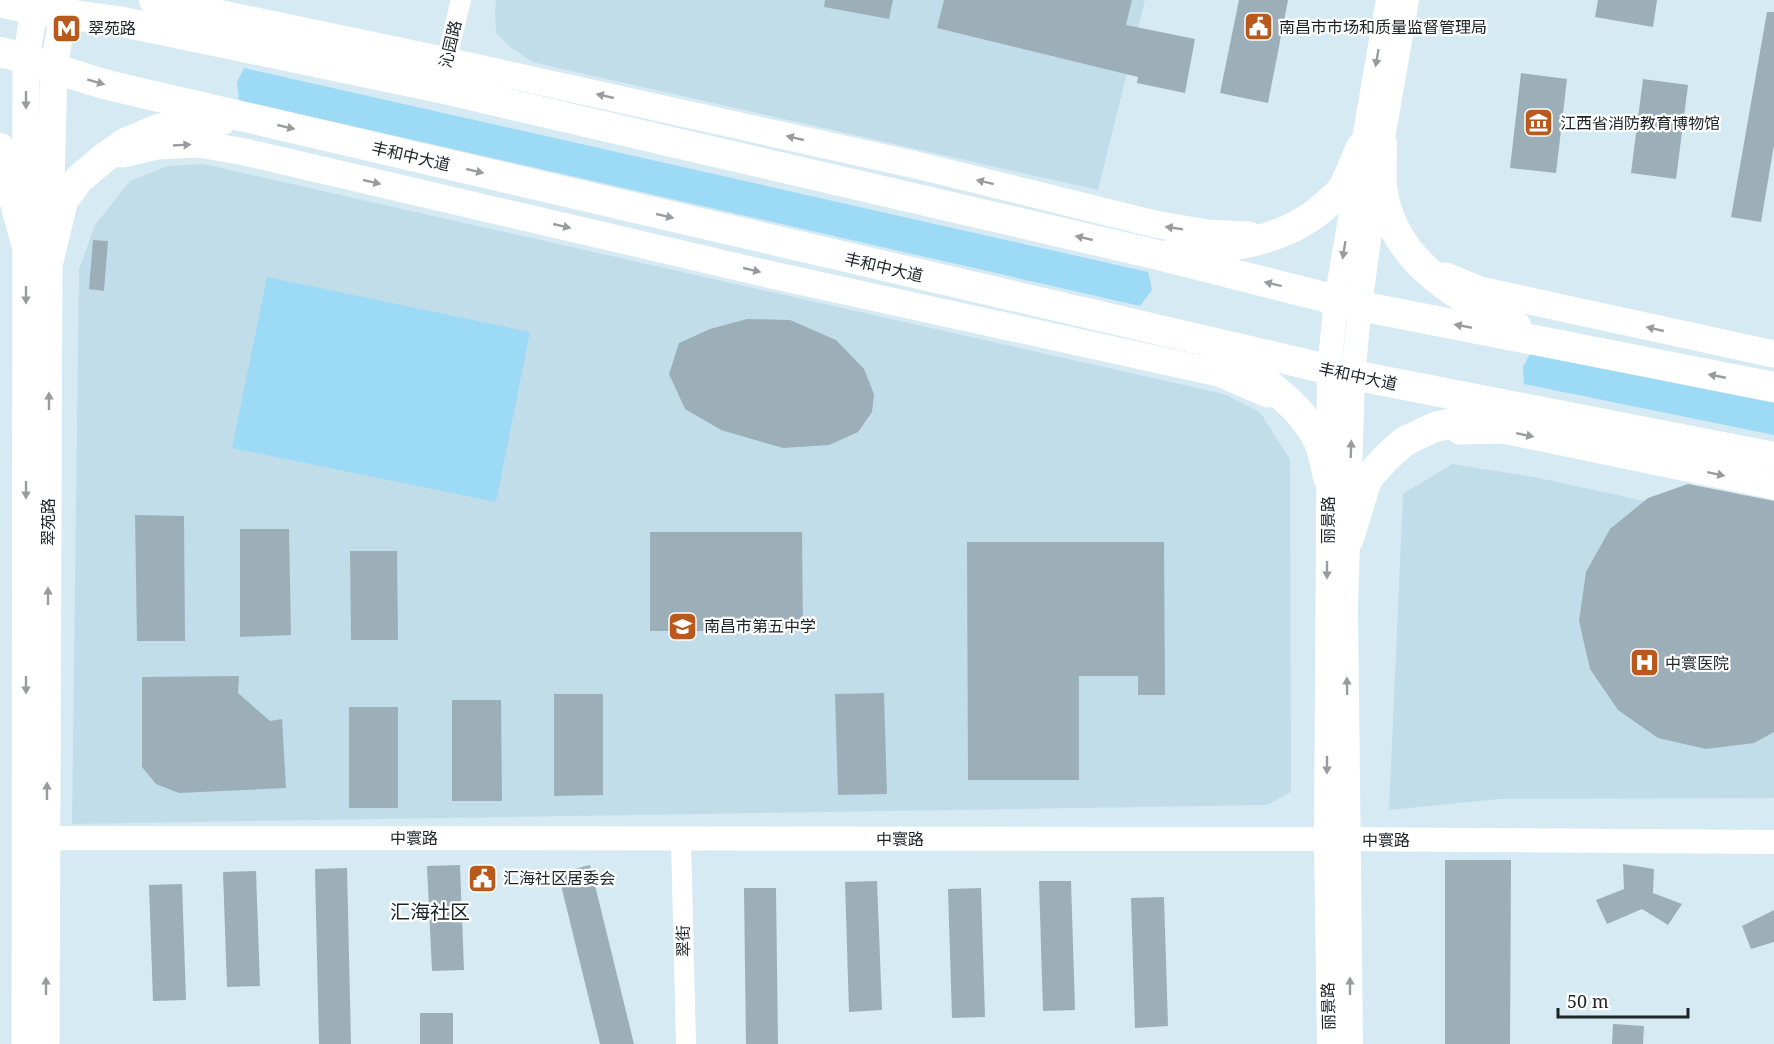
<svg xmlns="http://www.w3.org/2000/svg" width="1774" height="1044" font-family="'Noto Serif','Noto Sans SC',serif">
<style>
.built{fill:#c1ddea}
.green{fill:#9cdaf6}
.building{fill:#9cafb8}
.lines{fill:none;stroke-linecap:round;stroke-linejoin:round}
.minor{stroke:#fff;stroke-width:20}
.tertiary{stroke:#fff;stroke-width:24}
.secondary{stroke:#fff;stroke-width:27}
.primary{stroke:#fff;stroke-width:30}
.oneway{fill:#999c9e}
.labels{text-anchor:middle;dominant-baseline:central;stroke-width:4.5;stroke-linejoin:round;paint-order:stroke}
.poi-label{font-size:16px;fill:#1c2427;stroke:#fff;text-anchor:start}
.street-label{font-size:16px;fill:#1c2427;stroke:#fff}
.quarter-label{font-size:20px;fill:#1c2427;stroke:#fff}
</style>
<rect width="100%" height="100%" fill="#d6eaf4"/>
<!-- built -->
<g class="built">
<path d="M496 0H1145L1098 190 532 62 510 47 496 33 495 12Z"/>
<path d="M203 164 1224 394 1260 412 1290 459 1291 792 1267 805 72 824 79 270 95 225 130 181 168 166Z"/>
<path d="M1452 464 1534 477 1774 529V798L1499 799 1389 810 1403 494Z"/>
</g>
<!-- green -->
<g class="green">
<path d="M244 68 1148 272 1152 290 1140 306 239 100 237 82Z"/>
<path d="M267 277 530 332 496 502 232 448Z"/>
<path d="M1530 354 1774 403V435L1524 384 1523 367Z"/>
</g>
<!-- building -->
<g class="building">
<path d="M825 0H893L889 19 824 7Z"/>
<path d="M944 0H1132L1126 25 1195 39 1185 93 1137 83 1138 77 937 28Z"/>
<path d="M1239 0H1288L1268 103 1220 93Z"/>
<path d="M1598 0H1657L1653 27 1595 17Z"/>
<path d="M1767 12H1774V145L1761 222 1731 217Z"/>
<path d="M1521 73 1567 79 1556 173 1510 168Z"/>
<path d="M1643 79 1688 85 1676 179 1631 173Z"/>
<path d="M93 240 108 241 104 291 89 289Z"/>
<path d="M747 319 790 320 836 340 864 369 874 394 872 412 858 432 829 445 783 448 721 430 685 409 669 374 679 343 710 329Z"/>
<path d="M1688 484 1774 501V732L1754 743 1706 749 1658 738 1618 710 1590 669 1579 621 1586 572 1610 529 1648 498Z"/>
<path d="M135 515 184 516 185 641H137Z"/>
<path d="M240 529H289L291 635 240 637Z"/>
<path d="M650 532H802L803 631H650Z"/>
<path d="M967 542H1164L1165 695H1138V676H1079V780H968Z"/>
<path d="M350 551H397L398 640H351Z"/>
<path d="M239 676 238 693 270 721 282 719 286 788 179 793 156 784 142 767V677Z"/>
<path d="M884 693 887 794 838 795 835 694Z"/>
<path d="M554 694H603V795L554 796Z"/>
<path d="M452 700H501L502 801H452Z"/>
<rect x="349" y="707" width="49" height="101"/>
<path d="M1445 860H1511L1510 1044H1445Z"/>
<path d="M1623 864 1654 869 1653 893 1682 904 1668 925 1642 909 1607 924 1596 900 1624 889Z"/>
<path d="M460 865 464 970 432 971 427 866Z"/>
<path d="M590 865 634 1044H600L558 873Z"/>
<path d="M347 868 351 1044H319L315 869Z"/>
<path d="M256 871 260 986 227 987 223 872Z"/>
<path d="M877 881 882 1010 849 1012 845 882Z"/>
<path d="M1039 881H1071L1075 1010 1043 1011Z"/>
<path d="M182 884 186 1000 153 1001 149 885Z"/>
<path d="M744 888H776L778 1044H746Z"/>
<path d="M981 888 985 1017 952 1018 948 889Z"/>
<path d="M1164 897 1168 1026 1135 1028 1131 898Z"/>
<path d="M1774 910V942L1751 949 1742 926Z"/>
<rect x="420" y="1013" width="33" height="31"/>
<path d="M1613 1024 1644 1026 1643 1044H1612Z"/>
</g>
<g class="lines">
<!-- minor -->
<g class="minor">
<path d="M443 74 461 0"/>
<path d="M681 839 686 1044"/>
</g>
<!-- tertiary -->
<g class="tertiary">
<path d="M28 840 47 838 1326 839 1774 842"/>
<path d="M1329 1044 1326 839 1329 370 1336 300 1388 0"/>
<path d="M1351 1044 1346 608 1353 375 1360 306 1382 144 1407 0"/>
</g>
<!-- secondary -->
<g class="secondary">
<path d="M172 0 213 12 447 61 916 165 1155 224 1207 233 1249 235"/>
<path d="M122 154 157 146 199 144 245 152 772 275 1219 373 1268 394"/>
<path d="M1446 276 1480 290 1774 354"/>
<path d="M1460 431 1503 430 1774 486"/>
<path d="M25 1044 26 58 36 0"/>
<path d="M46 1044 49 259 54 68 65 0"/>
</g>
<!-- primary -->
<g class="primary">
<path d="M154 0 163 7 209 30"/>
<path d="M0 2 34 10 118 21 440 88 1154 254 1360 306 1774 387"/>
<path d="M0 52C40 61 77 78 116 87L1353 375 1774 457"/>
<path d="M1382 144C1382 158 1381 172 1382 186 1390 260 1456 297 1516 326"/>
<path d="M0 148 26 243"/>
<path d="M1174 252C1228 248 1289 242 1329 202 1333 198 1339 194 1342 189 1350 177 1355 160 1361 147"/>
<path d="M49 259 63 201 79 179 104 158 125 143 158 129 192 123 222 120"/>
<path d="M1220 353C1255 374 1300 402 1318 440 1323 451 1325 465 1328 477"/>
<path d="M1349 538 1367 479 1387 457 1405 441 1435 427 1475 418 1507 413"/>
</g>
</g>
<!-- one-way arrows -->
<defs><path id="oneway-solid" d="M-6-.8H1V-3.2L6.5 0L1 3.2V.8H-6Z" transform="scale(1.5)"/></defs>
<g class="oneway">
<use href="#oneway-solid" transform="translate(1377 58) rotate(100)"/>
<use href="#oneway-solid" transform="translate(96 82) rotate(16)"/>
<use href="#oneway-solid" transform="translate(605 96) rotate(-167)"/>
<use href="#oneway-solid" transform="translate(26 100) rotate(90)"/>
<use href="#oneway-solid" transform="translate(286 127) rotate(13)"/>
<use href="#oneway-solid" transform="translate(795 138) rotate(-167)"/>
<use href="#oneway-solid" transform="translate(182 145) rotate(-3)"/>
<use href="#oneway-solid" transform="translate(475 171) rotate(13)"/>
<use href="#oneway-solid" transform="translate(372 182) rotate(13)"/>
<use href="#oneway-solid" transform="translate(985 182) rotate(-166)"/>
<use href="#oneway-solid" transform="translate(665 216) rotate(13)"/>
<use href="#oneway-solid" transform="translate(562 226) rotate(13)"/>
<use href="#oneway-solid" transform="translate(1174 228) rotate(-171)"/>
<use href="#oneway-solid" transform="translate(1084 238) rotate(-167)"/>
<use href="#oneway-solid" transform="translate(1344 250) rotate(99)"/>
<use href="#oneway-solid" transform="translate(752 270) rotate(13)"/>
<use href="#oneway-solid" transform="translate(1273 284) rotate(-166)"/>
<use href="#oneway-solid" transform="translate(26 295) rotate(90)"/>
<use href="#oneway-solid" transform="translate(1463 326) rotate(-169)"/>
<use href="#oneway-solid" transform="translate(1655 329) rotate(-167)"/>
<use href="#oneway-solid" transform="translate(1717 376) rotate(-169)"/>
<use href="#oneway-solid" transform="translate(49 401) rotate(-90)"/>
<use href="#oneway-solid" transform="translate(1525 435) rotate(12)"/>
<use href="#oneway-solid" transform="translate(1351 449) rotate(-88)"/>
<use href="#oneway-solid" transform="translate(1716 474) rotate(12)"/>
<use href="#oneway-solid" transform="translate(26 490) rotate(90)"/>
<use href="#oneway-solid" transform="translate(1327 570) rotate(90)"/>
<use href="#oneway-solid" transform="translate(48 596) rotate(-90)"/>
<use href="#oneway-solid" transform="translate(26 685) rotate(90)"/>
<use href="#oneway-solid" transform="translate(1347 686) rotate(-91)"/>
<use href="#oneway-solid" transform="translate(1327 765) rotate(90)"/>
<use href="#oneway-solid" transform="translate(47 791) rotate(-90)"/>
<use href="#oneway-solid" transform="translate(46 986) rotate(-90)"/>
<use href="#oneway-solid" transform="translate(1350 986) rotate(-90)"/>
</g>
<!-- icons -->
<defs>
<symbol id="civic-square" viewBox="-11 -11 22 22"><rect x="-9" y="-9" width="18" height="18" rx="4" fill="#ba591c" stroke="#fff"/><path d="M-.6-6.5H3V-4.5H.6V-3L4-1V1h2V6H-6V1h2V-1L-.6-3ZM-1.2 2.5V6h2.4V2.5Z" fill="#fff"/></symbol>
<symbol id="metro-square" viewBox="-11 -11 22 22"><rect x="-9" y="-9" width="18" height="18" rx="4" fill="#ba591c" stroke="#fff"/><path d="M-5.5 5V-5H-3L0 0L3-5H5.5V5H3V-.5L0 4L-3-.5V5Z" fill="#fff"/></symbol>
<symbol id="museum-square" viewBox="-11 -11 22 22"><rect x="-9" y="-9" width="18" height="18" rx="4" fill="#ba591c" stroke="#fff"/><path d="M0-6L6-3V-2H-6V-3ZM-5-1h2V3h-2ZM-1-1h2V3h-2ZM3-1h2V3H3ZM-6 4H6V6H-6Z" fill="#fff"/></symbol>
<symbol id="school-square" viewBox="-11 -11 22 22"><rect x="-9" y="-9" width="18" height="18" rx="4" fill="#ba591c" stroke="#fff"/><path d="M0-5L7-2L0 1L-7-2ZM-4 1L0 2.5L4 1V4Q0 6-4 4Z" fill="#fff"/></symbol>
<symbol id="hospital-square" viewBox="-11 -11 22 22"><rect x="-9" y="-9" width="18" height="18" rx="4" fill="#ba591c" stroke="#fff"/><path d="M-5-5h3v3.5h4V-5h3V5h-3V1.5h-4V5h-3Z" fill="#fff"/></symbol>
</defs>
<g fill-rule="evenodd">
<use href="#civic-square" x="1242" y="10" width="33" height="33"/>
<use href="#metro-square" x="50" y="12" width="33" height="33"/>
<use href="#museum-square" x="1522" y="106" width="33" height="33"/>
<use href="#school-square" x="666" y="610" width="33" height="33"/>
<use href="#hospital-square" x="1628" y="646" width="33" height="33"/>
<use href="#civic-square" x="466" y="862" width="33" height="33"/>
</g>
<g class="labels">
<!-- poi labels -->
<g class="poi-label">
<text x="1279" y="27">南昌市市场和质量监督管理局</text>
<text x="88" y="28">翠苑路</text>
<text x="1560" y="123">江西省消防教育博物馆</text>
<text x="704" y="626">南昌市第五中学</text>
<text x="1665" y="663">中寰医院</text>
<text x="503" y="878">汇海社区居委会</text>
</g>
<!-- street labels -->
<g class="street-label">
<text transform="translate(450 44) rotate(-77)">沁园路</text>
<text transform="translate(411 156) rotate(13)">丰和中大道</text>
<text transform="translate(884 267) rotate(13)">丰和中大道</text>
<text transform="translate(1358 376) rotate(12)">丰和中大道</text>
<text transform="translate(1328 520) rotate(-90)">丽景路</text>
<text transform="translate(48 522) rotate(-90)">翠苑路</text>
<text x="414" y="838">中寰路</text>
<text x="900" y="839">中寰路</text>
<text x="1386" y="840">中寰路</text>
<text transform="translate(683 941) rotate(-91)">翠街</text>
<text transform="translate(1328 1006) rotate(-91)">丽景路</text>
</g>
<!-- quarter labels -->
<g class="quarter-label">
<text x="430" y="911">汇海社区</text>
</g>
</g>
<!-- scale -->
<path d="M1558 1008v9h130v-9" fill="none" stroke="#1c2427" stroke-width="3"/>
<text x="1567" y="1008" font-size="18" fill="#1c2427" stroke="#ffffff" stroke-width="4.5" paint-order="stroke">50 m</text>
</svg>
